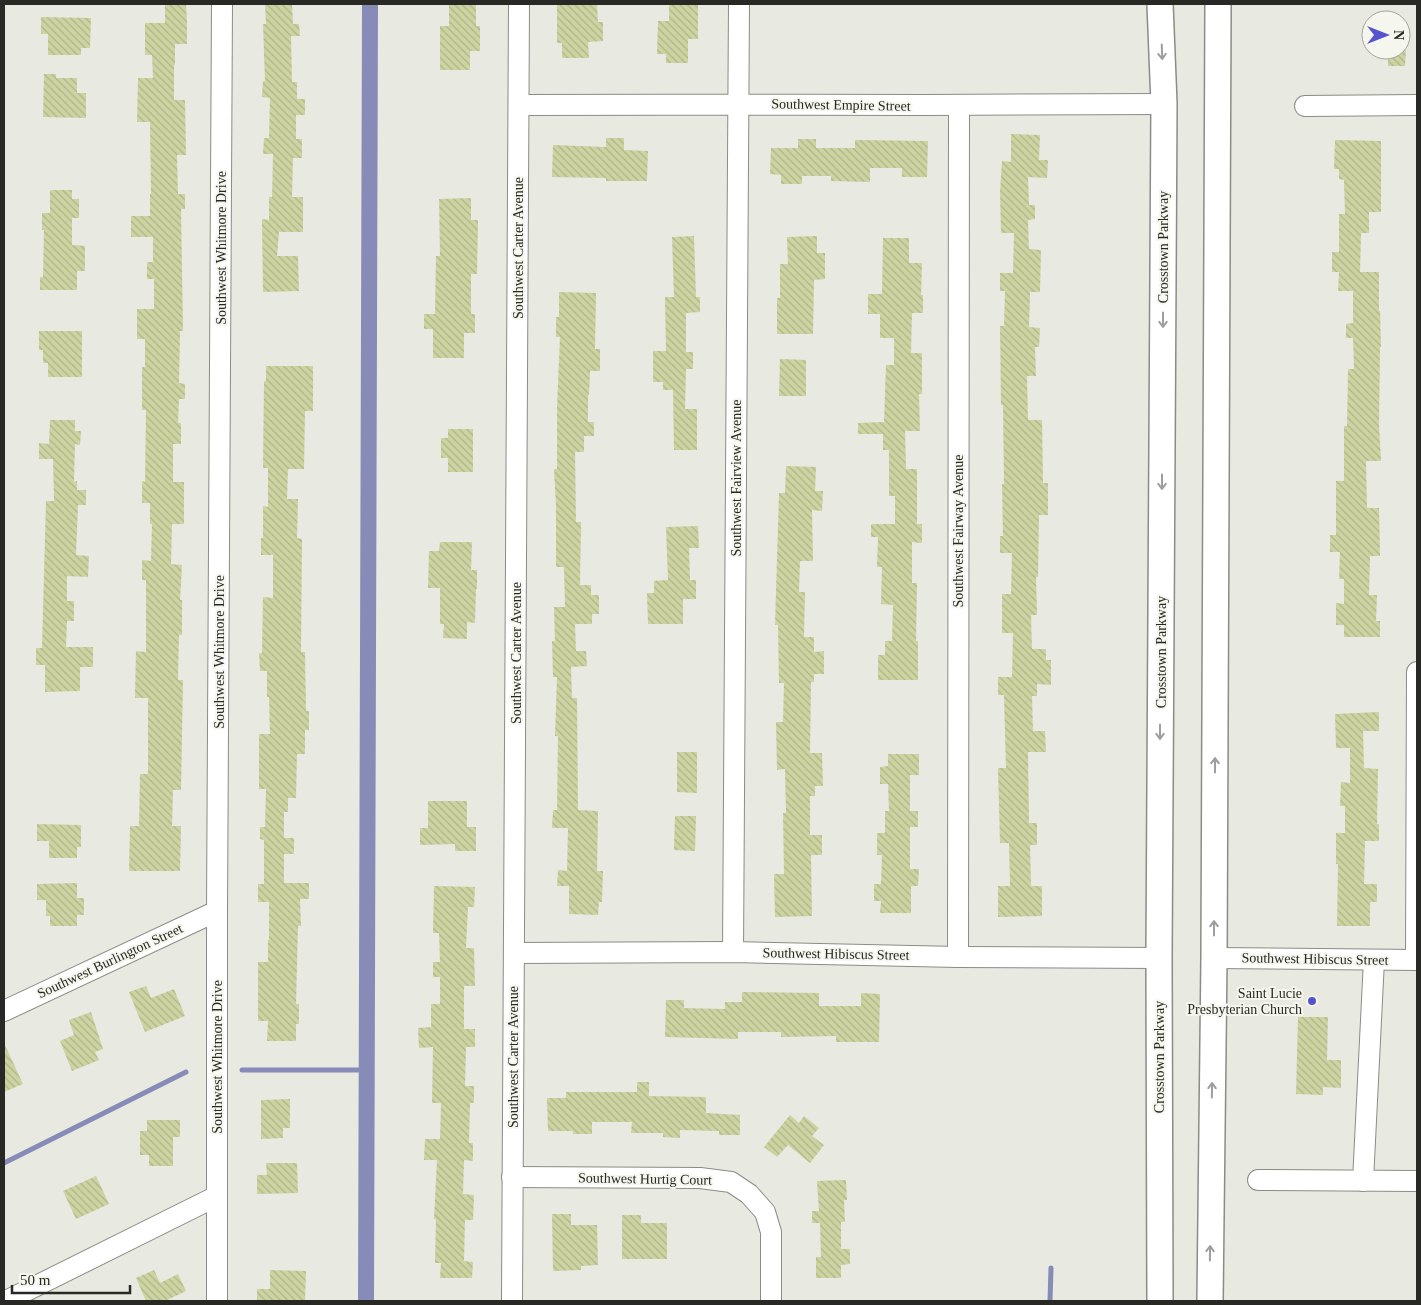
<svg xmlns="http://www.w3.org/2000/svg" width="1421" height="1305" font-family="'Times New Roman',serif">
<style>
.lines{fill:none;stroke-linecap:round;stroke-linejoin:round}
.stream{stroke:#868bb7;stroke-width:5}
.canal{stroke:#868bb7;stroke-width:16}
.building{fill:url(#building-back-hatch)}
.minor-casing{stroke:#8b8c85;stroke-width:22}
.major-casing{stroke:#8b8c85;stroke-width:28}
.minor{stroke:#fff;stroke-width:20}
.major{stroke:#fff;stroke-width:25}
.oneway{stroke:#9e9e9d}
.poi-dot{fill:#5654cc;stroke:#f5f7ee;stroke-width:2}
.labels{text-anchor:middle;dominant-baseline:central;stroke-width:4;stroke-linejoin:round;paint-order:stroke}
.street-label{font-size:14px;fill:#282825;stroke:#f5f7ee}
.poi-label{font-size:14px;fill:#282825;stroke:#f5f7ee;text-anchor:end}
</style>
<defs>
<pattern id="building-back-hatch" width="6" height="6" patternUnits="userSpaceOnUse" patternTransform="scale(1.25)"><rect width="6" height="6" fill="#cdd3a1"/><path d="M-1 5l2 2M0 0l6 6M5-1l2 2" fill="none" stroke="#b0b58a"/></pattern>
</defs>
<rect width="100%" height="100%" fill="#e8e9e1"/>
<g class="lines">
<!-- stream -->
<g class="stream">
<path d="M242 1070H367"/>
<path d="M4 1163 186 1072"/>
<path d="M1050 1301 1051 1268"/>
</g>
<!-- canal -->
<path class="canal" d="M366 1301 370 4"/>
</g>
<!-- building -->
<g class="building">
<path d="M165 4H186L187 22V44H175V65H174V100H185L186 155H177L178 194H185V209H181L183 331H180L179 383 185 384V399H179L178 423H181V444H173V482H184V524H172L171 564 182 565 180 600H182V635H179L178 680H183L181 790H173L172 826H181L180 871H129L130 826H139L140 774H148V698H135L136 651 146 652V580H142V560L151 561 152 524H150V503H142V481L145 482 146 410H142V367H145V339H137V309H154V279H147V262H153V237H131V216H150V194H151L150 122H137L138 78H153L152 55H145V23H165Z"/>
<path d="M265 4H292L293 24H299L300 36H291L292 82H297V99H305V115H296V139H302V158H293L292 197H303V232H279L277 256H298L299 291 263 292 262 219 269 220V197H272L273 154H263L264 138H269L270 98 262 97 263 81H265L263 24H266Z"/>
<path d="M449 4H476V26H480V51H470V70H440V26H449Z"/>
<path d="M557 4H597L598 22H603V41L588 42 589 58H562V43H557Z"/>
<path d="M669 4H698V39H688V63H666V54H657L658 21H669Z"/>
<path d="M41 17 91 18 90 48H81V55H48V34H41Z"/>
<path d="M1388 50H1406L1405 66H1388Z"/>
<path d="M44 74H56V78H77V93H86V118L43 117Z"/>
<path d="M1011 134 1040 135 1039 160H1048L1047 178 1028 177 1029 205H1035V219L1028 220 1029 249 1041 250 1040 292H1030L1029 327 1040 328 1039 347H1035L1036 376H1027L1028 420H1042L1043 483H1048V515H1039L1038 577H1036L1037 615H1031L1032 649H1046V660H1051V685L1037 684V696H1032L1033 731H1045L1046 752H1028L1029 823H1037V845H1030L1031 886H1042V916L998 917V886H1010L1009 843H1000L998 768H1006L1004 695H998V677H1012L1013 633H1002V594H1011L1012 553H1000V536H1003L1002 484H1004L1003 405H1001L1000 326H1004L1005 291H1000V273H1013L1014 233H1001L1000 192 1002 161 1011 162Z"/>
<path d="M606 138H624V150L648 151 647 181H606V178L552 177 553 145 606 147Z"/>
<path d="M798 139H816V148H855V140L928 141 927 177H902V168H870V182L831 181V176H802V184H781V175L770 174 771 148H798Z"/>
<path d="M1335 140 1381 141V212H1369V233H1361L1360 272H1379V311H1380L1381 347H1380L1379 426 1381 461H1366L1367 508H1379L1380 556H1370L1369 595H1377L1376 621H1380V637H1344V625H1336V603L1344 604V579H1339L1340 552H1330V535H1336V481H1344V426H1347L1348 369H1354L1353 338H1346V324L1353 323V291H1338L1339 272H1332V252H1339V214H1345L1344 180 1339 179V169H1334Z"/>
<path d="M50 190H72V199H79V218H72V245L85 246V271H77V290H40V277H43L44 230H42V213H50Z"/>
<path d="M471 198V220H478L477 274H471V314H475V333H464V358H433V329H424V314H435L436 256H440L439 199Z"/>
<path d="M694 236 696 297H700V312L686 313V352H693V369H686L685 409H697V450H674L673 390H663V382H653V351H666L665 297H674L672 237Z"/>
<path d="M817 236V253H825V279L814 280 813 334H777V298H780V264H788L787 237Z"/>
<path d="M883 238H909V263H922L921 295H923V313H912L911 353H922V394H919L920 431H905L906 469H917V524H922V543L912 542V583H917L916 641H918V680H878V655H885V641H892L893 605 881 604 882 567H877L878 537H871V524H895V496H889V450H883V434H858V423L884 422 886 365H894V338H880V314H868V294H882Z"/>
<path d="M559 292 596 293 595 349H600V371H590L589 395H588V422H594V436H584V452H575L576 522H581L580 585H591V595H599V614H592V624H575L576 651H586L587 666 571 667 572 698H577L578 810 598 811 597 871H603L602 902H599L598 915 569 914V886H557L558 870 567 871 568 828H552L553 810H557L558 736H555L557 677H553L552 641H555L554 607H565L564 567H556V505L554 469H557V407L560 337H556V317H559Z"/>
<path d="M39 331H82V377H48V363H43V350H39Z"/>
<path d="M780 359 806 360V396H779Z"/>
<path d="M266 366H313V411H305L304 469H288L287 499H298L297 538 302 539 301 652H305L306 711H309V730H305V754H297L296 798H288V812H284V838H294V854H284V883H309V899H300L301 926H298L296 1004H299V1024H296V1041H267L268 1021H258V962H268V940H269V902H258V884H264V840L260 839V827H265L266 789H259V734H270L269 697H267V671H260L259 653H262L263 597 273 598V555H261V538H263V506L268 507V468H263L264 381H266Z"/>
<path d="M50 420H75V431H81L80 445 75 444 74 482 77 481V490H86V505H78L76 555 89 556 88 577 67 576V601H74V621H67L66 647H93V667H80V691L45 692V665H36V648H42L46 501H54L53 459H39V443L49 444Z"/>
<path d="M448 429H473V472H448V458H441V438H448Z"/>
<path d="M786 466 816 467 815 491H823L822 511 812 510 813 561H800L799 592H805L804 637H814V652L824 651V674H814V682H811L810 753H822L823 786H815V796H810V835H822V855H811L812 916 775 917 774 874H784L783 813H786L785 769 777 770 776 722H783L784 683H779L778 625H775L779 493H785Z"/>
<path d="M698 526 699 548H689L690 580H696V599H683V624H648L647 593H654V581L668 580 666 527Z"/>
<path d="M440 542H472L471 570H477V589H476L475 623 467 622V639L443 638 444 624H440V588H428L429 551H439Z"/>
<path d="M1379 712V731H1363L1364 768 1378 769 1377 824H1379V841H1365L1364 884H1377V902H1370V926H1337L1338 864H1336V833H1345V806H1340L1341 782 1350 783V748H1336L1335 714Z"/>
<path d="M677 752H697V793L677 792Z"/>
<path d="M888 754H919V775H910V811H918V827H910V869H919L918 886H911V913H880L881 901H874V884H881L882 855H877V833H885V811H889L888 784H880V767L888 766Z"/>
<path d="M428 801H467V827H476V851H455V844L420 845V828H428Z"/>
<path d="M675 816H696L695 851 674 850Z"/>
<path d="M37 824 81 825V847H77V858H49V841H37Z"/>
<path d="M77 883V898H84V915H77V926H50V916H46V900H37V884Z"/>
<path d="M434 886 475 887 474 907H468L466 948H474L475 986H464V1029H475V1047H466L465 1086H474V1103H470L469 1143H473V1161L464 1160 463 1194 474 1195 473 1220H465L464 1261 473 1262 472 1278H440L441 1263H435L436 1219H434L437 1160H424L425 1139H440L441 1103H432L433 1047 419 1048 418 1028 431 1027V1004H440V977H433V962H440L439 933H433Z"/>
<path d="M146 986 151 998 174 989 185 1016 145 1032 129 992Z"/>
<path d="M742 992 819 993V1006H861V993L880 994 879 1042H836V1036L781 1037V1032H738V1039L665 1037 666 1000H684V1008L725 1009V1002H742Z"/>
<path d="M91 1012 103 1049 95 1052 99 1060 72 1071 60 1041 74 1035 69 1020Z"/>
<path d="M1298 1017H1328L1327 1060H1341V1088L1323 1087V1095L1296 1094Z"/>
<path d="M4 1043 23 1084 4 1092Z"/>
<path d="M637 1082H649V1096L706 1097V1113L740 1115V1135H719V1131L680 1130V1138L663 1137V1133H631L632 1122H592V1134H573V1131H548L547 1098H566V1092H637Z"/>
<path d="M290 1099V1128H283V1138L261 1139V1100Z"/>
<path d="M790 1115 799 1123 804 1116 819 1128 812 1136 824 1145 810 1163 788 1145 777 1157 764 1147Z"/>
<path d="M147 1120H180V1137H173V1166H149V1155H140V1131H147Z"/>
<path d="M266 1163H297L298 1193 257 1194V1175H267Z"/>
<path d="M96 1176 109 1204 76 1219 63 1191Z"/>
<path d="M846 1180 847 1200H844L845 1222H841V1249H850V1264L841 1265V1278H816V1257H821L820 1223H812V1211H819L817 1181Z"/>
<path d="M552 1214H571V1225H597L598 1265 581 1266V1270L553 1271Z"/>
<path d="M622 1215H641V1223H667V1259H622Z"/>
<path d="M154 1270 160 1283 178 1274 186 1291 165 1301H146L136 1278Z"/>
<path d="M270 1270 306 1271 305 1301H257V1289H270Z"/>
</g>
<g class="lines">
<defs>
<g id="minor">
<path d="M519 105C734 104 949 106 1164 104"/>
<path d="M1305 106 1417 105"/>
<path d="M733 952 739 4"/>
<path d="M514 953 733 952 958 957 1159 958"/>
<path d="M958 957 959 106"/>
<path d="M1214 958 1417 960"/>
<path d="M1416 960 1417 672"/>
<path d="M4 1011 217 911"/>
<path d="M512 1177 700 1178 731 1182 749 1194 765 1212 771 1232V1301"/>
<path d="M1258 1180 1417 1181"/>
<path d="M1363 1181 1374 960"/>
<path d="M6 1301 217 1196"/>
<path d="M217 1301V911L222 4"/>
<path d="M512 1301 519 4"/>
</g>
<g id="major">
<path d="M1160 1301 1159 958 1164 104 1160 4"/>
<path d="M1210 1301 1214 958 1218 4"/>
</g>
</defs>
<!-- minor casing -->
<use href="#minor" class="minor-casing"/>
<!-- major casing -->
<use href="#major" class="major-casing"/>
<!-- minor -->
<use href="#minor" class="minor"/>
<!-- major -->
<use href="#major" class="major"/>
</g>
<!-- one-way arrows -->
<defs><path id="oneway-shaft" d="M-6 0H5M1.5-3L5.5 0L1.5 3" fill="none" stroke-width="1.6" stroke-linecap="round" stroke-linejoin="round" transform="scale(1.25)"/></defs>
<g class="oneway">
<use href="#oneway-shaft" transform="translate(1162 52) rotate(88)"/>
<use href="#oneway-shaft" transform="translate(1163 320) rotate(90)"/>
<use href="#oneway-shaft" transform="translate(1162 482) rotate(90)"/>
<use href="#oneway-shaft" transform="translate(1160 732) rotate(90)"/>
<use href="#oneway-shaft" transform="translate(1215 765) rotate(-90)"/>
<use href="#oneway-shaft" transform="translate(1214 928) rotate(-90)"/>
<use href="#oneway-shaft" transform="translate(1212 1090) rotate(-89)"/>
<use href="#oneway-shaft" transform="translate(1210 1253) rotate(-89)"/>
</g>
<!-- markers -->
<circle class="poi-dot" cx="1312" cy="1001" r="5"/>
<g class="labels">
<!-- street labels -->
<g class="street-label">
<text transform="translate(841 105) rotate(1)">Southwest Empire Street</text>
<text transform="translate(1163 247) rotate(-90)">Crosstown Parkway</text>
<text transform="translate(221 248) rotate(-90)">Southwest Whitmore Drive</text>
<text transform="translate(518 248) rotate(-90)">Southwest Carter Avenue</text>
<text transform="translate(736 478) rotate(-90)">Southwest Fairview Avenue</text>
<text transform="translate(958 531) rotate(-90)">Southwest Fairway Avenue</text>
<text transform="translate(219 652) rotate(-90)">Southwest Whitmore Drive</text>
<text transform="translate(1161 652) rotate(-90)">Crosstown Parkway</text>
<text transform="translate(516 653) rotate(-90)">Southwest Carter Avenue</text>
<text transform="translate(836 954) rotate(1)">Southwest Hibiscus Street</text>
<text transform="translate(1315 959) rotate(1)">Southwest Hibiscus Street</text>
<text transform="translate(110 961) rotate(-25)">Southwest Burlington Street</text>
<text transform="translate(217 1057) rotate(-90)">Southwest Whitmore Drive</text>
<text transform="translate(513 1057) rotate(-90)">Southwest Carter Avenue</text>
<text transform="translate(1159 1057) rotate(-90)">Crosstown Parkway</text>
<text transform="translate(645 1179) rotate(1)">Southwest Hurtig Court</text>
</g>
<!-- poi labels -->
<g class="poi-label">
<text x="1302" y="993">Saint Lucie<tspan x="1302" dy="16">Presbyterian Church</tspan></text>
</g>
</g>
<!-- border -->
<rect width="1421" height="1305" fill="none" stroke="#282825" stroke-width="10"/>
<!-- north arrow -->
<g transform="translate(1386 35) rotate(90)"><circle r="24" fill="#f5f7ee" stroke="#a3a49e"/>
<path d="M0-4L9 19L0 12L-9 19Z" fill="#5654cc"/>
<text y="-8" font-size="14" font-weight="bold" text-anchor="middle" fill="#282825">N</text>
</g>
<!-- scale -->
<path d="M12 1285v8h118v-8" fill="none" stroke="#282825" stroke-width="2.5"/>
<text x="20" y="1285" font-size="15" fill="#282825" stroke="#f5f7ee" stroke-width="4" paint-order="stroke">50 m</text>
</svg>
